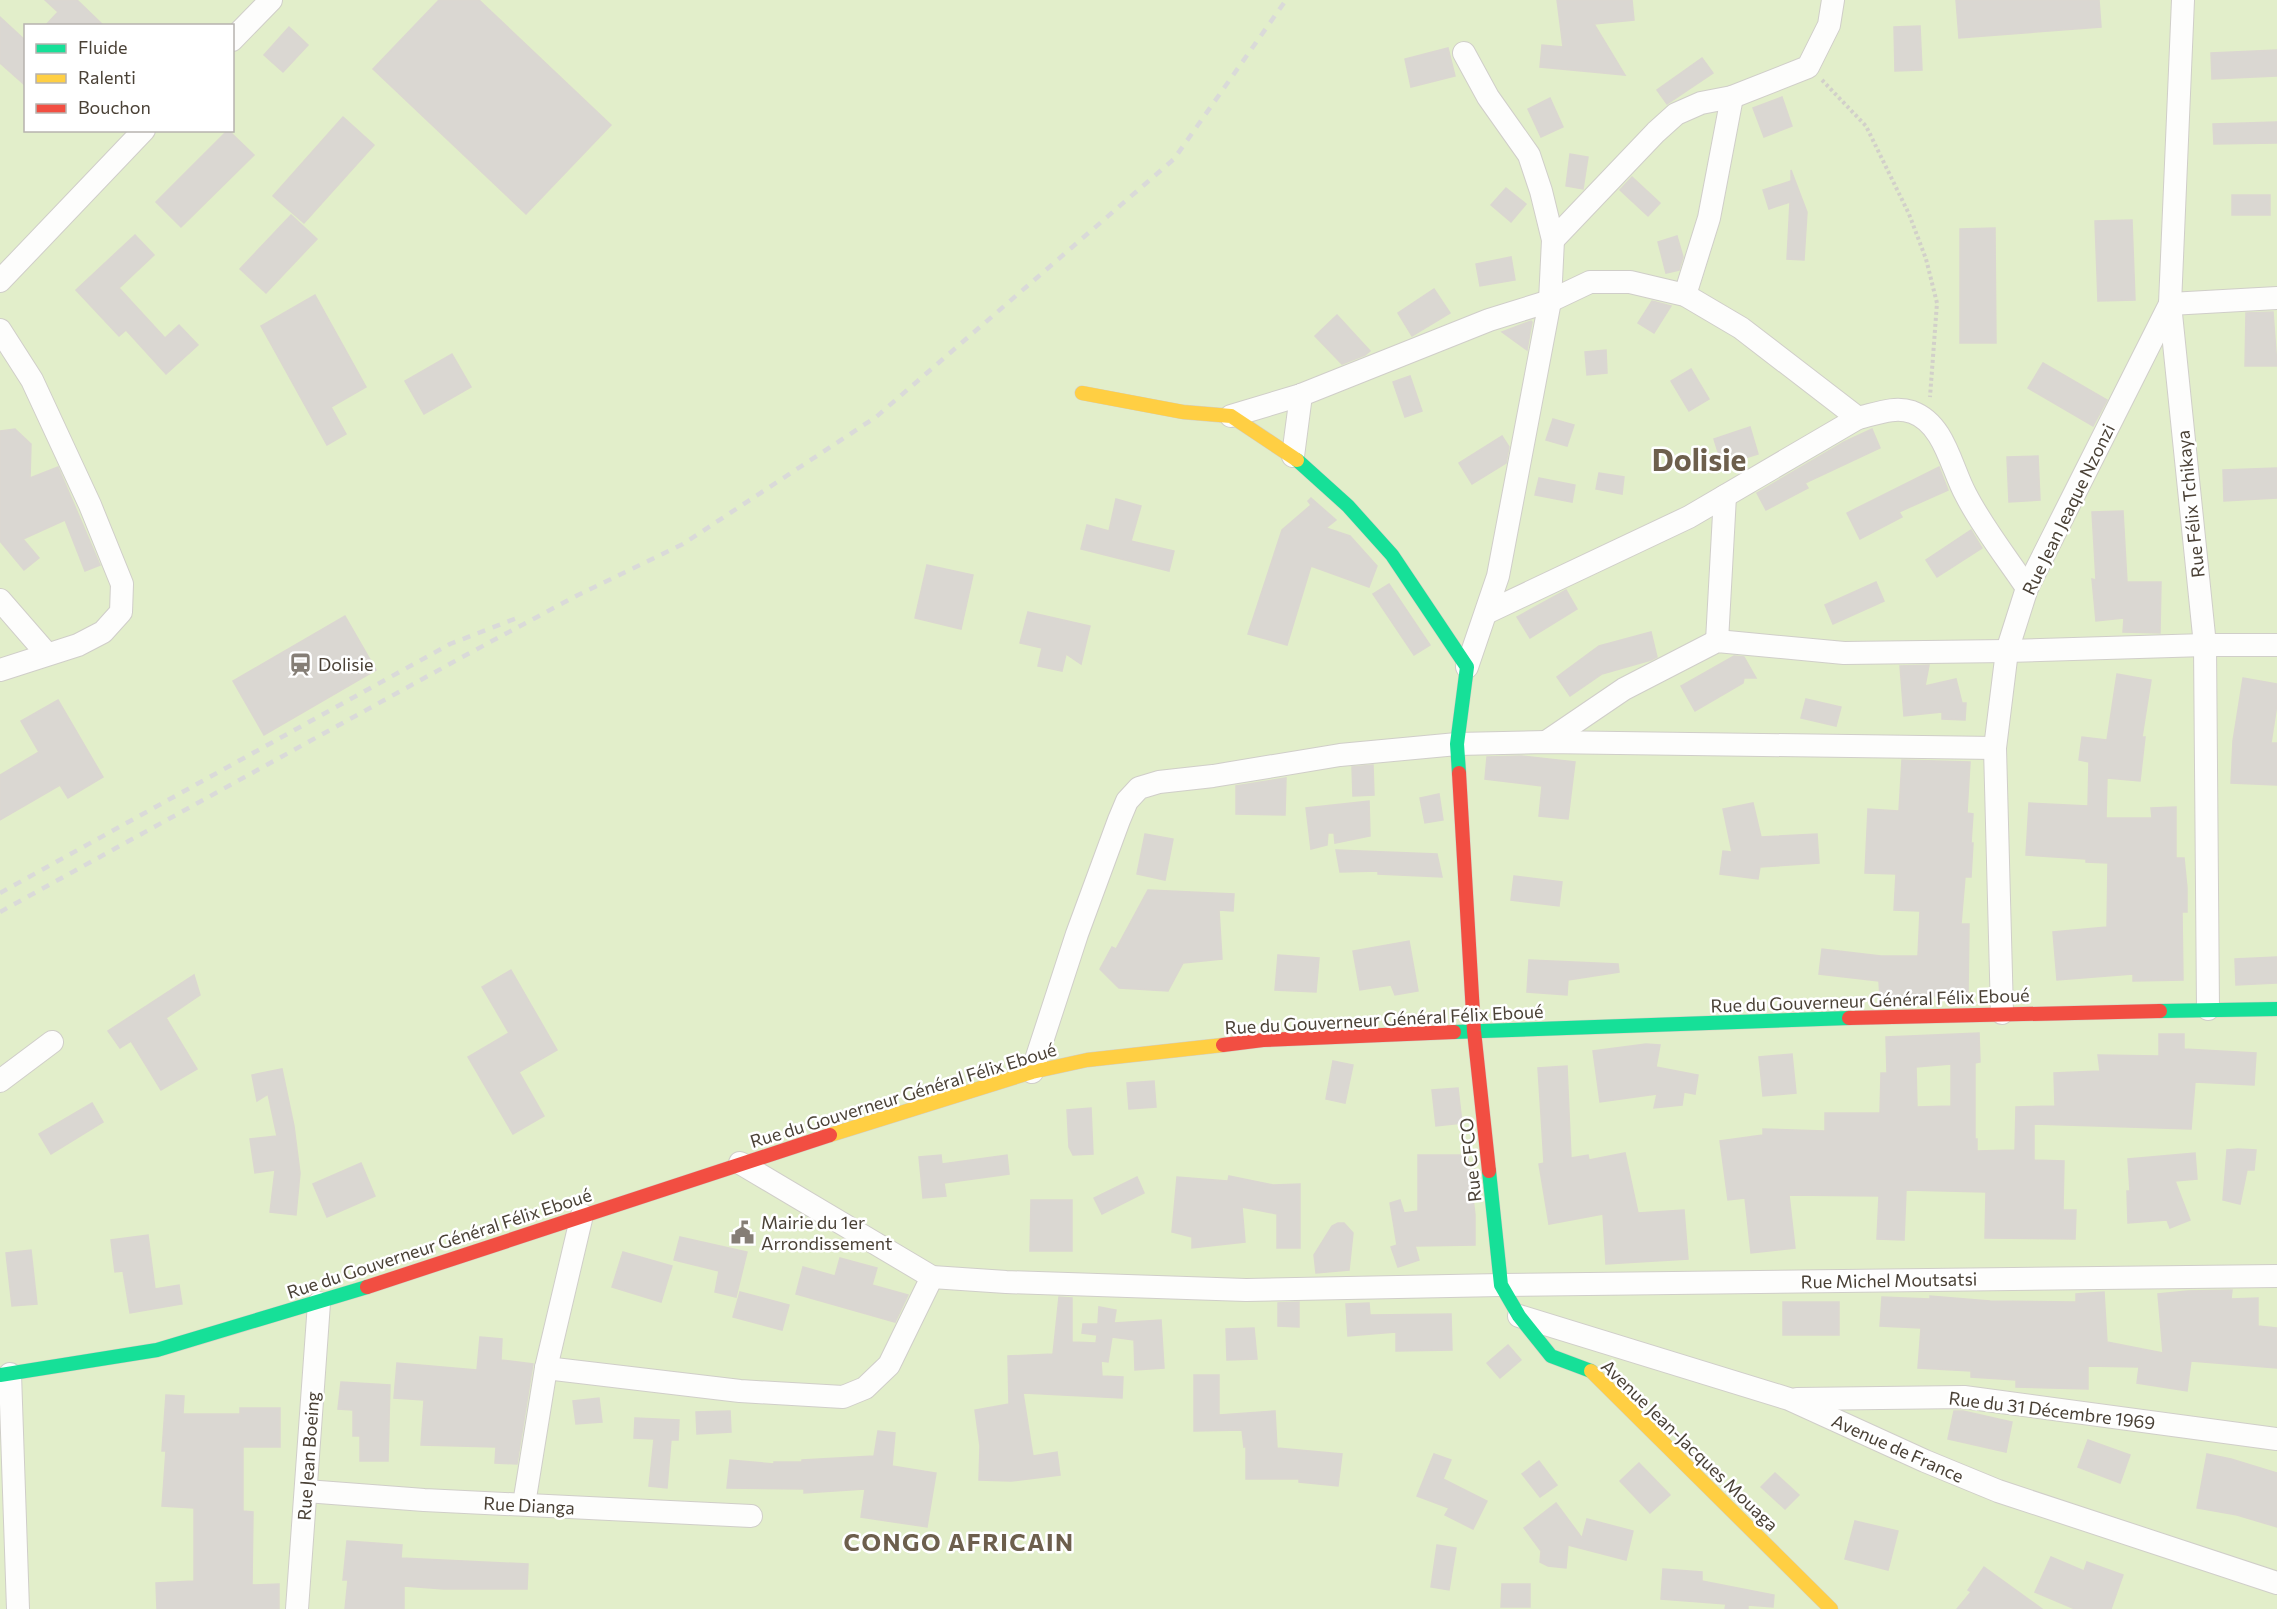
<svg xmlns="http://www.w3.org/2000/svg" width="2277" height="1609" font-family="Commissioner,sans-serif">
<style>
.green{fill:#e2eeca;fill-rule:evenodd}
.building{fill:#dad7d2;stroke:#dbd7d1;stroke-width:1.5;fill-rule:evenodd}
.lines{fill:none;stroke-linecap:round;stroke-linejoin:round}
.street-casing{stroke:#d0cec9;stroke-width:24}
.fast-casing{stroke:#d3cec4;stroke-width:15}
.slow-casing{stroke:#d3cec4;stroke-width:15}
.jam-casing{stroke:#d3cec4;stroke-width:15}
.path{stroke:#d2d0ca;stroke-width:4;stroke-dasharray:3 3;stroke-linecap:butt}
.street{stroke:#fdfdfc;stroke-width:22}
.fast{stroke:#16e098;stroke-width:14}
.slow{stroke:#ffcf43;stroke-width:14}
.jam{stroke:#f24e42;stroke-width:14}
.rail{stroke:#dadad9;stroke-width:4.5;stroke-dasharray:8 8;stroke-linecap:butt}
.labels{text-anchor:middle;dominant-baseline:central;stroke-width:5;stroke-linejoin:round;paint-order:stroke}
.street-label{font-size:18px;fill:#4a4136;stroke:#fff}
.poi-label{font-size:18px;fill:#4a4136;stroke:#fff;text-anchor:start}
.district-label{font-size:24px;font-weight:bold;letter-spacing:1.5px;fill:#6d5f4d;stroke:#fff}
.town-label{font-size:30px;font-weight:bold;fill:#6d5f4d;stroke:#fff}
</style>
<rect width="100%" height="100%" fill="#f2f0ec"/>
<!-- green -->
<path class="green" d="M0 0H2277V1609H0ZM26 26H232V130H26Z"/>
<!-- building -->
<g class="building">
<path d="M45 0H77L104 26H45L58 12Z"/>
<path d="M439 0H479L611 125 526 214 373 69Z"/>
<path d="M1557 0H1632L1634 20 1594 24 1625 75 1540 67 1542 45 1563 47Z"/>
<path d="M1956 0H2099L2101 27 1959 38Z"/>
<path d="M0 17 26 41V86L0 63Z"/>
<path d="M1920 26 1922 70 1895 71 1894 27Z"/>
<path d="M289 27 308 45 283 72 264 55Z"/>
<path d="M1448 48 1455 76 1411 87 1405 59Z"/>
<path d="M2277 50V76L2212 79 2211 53Z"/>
<path d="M1702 58 1713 73 1667 104 1657 90Z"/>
<path d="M1782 97 1792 126 1764 137 1753 108Z"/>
<path d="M1550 98 1563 127 1541 137 1528 109Z"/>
<path d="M343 117 374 145 304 223 273 196Z"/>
<path d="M2277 122V143L2214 144 2213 124Z"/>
<path d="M228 130 254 155 181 227 156 202Z"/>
<path d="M1570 154 1588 157 1583 189 1566 186Z"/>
<path d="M1791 170 1807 212 1804 260 1787 259 1790 202 1769 209 1763 190 1791 181Z"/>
<path d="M1632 177 1660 203 1648 216 1620 190Z"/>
<path d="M1506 188 1526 204 1511 222 1491 205Z"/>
<rect x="2232" y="195" width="38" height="20"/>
<path d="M291 215 317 239 266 293 240 269Z"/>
<path d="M2132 220 2135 300 2098 301 2095 221Z"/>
<path d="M1995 228 1996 343H1960V229Z"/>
<path d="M135 235 154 255 119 288 165 338 179 325 198 345 166 374 126 330 119 336 76 290Z"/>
<path d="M1677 236 1683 257 1679 270 1666 273 1658 242Z"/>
<path d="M1511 257 1515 280 1480 286 1476 264Z"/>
<path d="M1434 289 1450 313 1412 336 1398 313Z"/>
<path d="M315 295 366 387 331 407 346 434 327 445 261 326Z"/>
<path d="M1652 301 1671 306 1654 333 1638 323Z"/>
<path d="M2273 312 2277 366H2245L2246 313Z"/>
<path d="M1337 315 1370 351 1365 355 1342 364 1315 336Z"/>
<path d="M1531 321 1532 322 1527 350 1502 332Z"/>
<path d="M1606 350 1607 373 1587 375 1585 352Z"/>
<path d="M452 354 471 387 424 414 405 381Z"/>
<path d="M2043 363 2107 400 2093 426 2028 388Z"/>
<path d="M1691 369 1709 399 1689 411 1671 381Z"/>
<path d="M1410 376 1422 411 1405 417 1393 382Z"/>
<path d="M1553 419 1574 425 1567 446 1546 440Z"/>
<path d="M1750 427 1758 454 1722 465 1714 439Z"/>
<path d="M15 429 31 444 30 478 58 467 100 565 85 571 65 520 23 539 39 558 24 570 0 541V431Z"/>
<path d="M1872 429 1880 448 1805 483 1808 488 1766 510 1757 493 1844 442Z"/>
<path d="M1502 436 1509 447 1506 463 1472 484 1459 463Z"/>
<path d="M2038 456 2040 500 2009 502 2007 457Z"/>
<path d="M1939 467 1948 490 1899 512 1902 517 1860 539 1847 513Z"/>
<path d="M2277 468V498L2224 501 2223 470Z"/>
<path d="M1599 473 1624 477 1622 494 1596 489Z"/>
<path d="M1539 478 1575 485 1572 502 1535 495Z"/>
<path d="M1311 498 1336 520 1326 528 1350 536 1377 566 1369 587 1311 566 1287 645 1248 634 1282 530 1311 505 1308 501Z"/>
<path d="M1116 499 1141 506 1131 541 1174 551 1169 571 1081 549 1087 525 1109 531Z"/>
<path d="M2123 511 2127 582H2161L2160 633 2123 632 2124 618 2096 621 2092 579 2096 580 2092 512Z"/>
<path d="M1971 530 1982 548 1937 577 1926 560Z"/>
<path d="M927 565 973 575 961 629 915 618Z"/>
<path d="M1876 582 1884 601 1833 624 1825 605Z"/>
<path d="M1389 584 1430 645 1414 655 1373 594Z"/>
<path d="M1566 590 1577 609 1530 638 1517 617Z"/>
<path d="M1028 612 1090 626 1081 664 1066 654 1062 671 1038 666 1042 648 1020 643Z"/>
<path d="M345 616 376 670 264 735 233 681Z"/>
<path d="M1651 632 1657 657 1651 660 1602 674 1570 696 1557 677 1599 646Z"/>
<path d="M1734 656 1744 657 1756 678H1744L1743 683 1695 711 1681 686Z"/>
<path d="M1929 665 1925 686 1956 679 1962 703H1966L1965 720 1942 719V712L1904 716 1900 666Z"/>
<path d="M2117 674 2151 680 2142 737H2145L2140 781 2107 778 2106 818H2152L2151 808 2176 807V858H2184L2187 888V912H2182L2183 980 2133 981V974L2057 980 2053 932 2107 927 2108 863 2086 862V859L2026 855 2029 803 2088 806 2089 762 2079 760 2082 737 2107 740Z"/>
<path d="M2243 678 2277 684V704L2271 743H2277V785L2231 783 2233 741Z"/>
<path d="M1806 699 1841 707 1836 726 1801 718Z"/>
<path d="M58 700 103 777 68 798 60 785 0 820V775L39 752 21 721Z"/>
<path d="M1521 756 1575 762 1568 819 1539 816 1542 786 1485 779 1487 757Z"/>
<path d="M1902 760 1970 762 1967 813 1973 814 1971 843H1973L1971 877H1965L1961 924H1969L1968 995 1880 998 1879 981 1819 974 1822 949 1881 956H1918L1920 911 1894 910 1896 874 1865 873 1868 809 1899 811Z"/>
<path d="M1373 765 1374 795 1353 796 1352 767Z"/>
<path d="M1286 778 1285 815 1236 814V786Z"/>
<path d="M1439 794 1443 820 1425 823 1420 798Z"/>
<path d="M1369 801 1370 836 1335 843 1334 833H1328L1327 845 1311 849 1306 808Z"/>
<path d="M1753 803 1761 837 1817 834 1819 863 1760 867 1758 879 1720 874 1723 851 1732 852 1723 809Z"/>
<path d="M1145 834 1173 839 1165 880 1137 874Z"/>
<path d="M1336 850 1437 854 1442 877 1378 874V871L1340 872Z"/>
<path d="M1514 876 1562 882 1559 906 1511 900Z"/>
<path d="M1148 890 1234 894 1233 911 1219 910 1222 959 1183 963 1168 991 1119 988 1100 969 1112 947 1116 949Z"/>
<path d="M1409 941 1418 991 1395 995 1391 985 1360 990 1353 951Z"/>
<path d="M1278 955 1319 958 1316 992 1275 990Z"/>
<path d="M2277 957V983L2236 985 2235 959Z"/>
<path d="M1529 960 1618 964 1619 972 1568 980 1567 995 1527 992Z"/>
<path d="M511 970 557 1050 519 1072 544 1116 513 1134 468 1057 509 1033 482 987Z"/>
<path d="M194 975 200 995 166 1018 197 1069 161 1090 131 1041 120 1048 108 1031Z"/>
<path d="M1979 1033 1980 1062 1975 1063V1139H1977V1151L2015 1150 2016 1107 2055 1106 2054 1073 2100 1071 2098 1055 2159 1056V1034H2184V1049L2256 1053 2254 1085 2195 1082 2191 1129 2034 1124V1160L2064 1161 2063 1210H2076L2075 1239 1985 1238 1986 1192 1906 1190 1904 1240 1877 1239 1879 1196 1789 1195 1795 1248 1751 1253 1745 1198 1728 1200 1720 1141 1763 1135V1129L1825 1131V1113H1880L1881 1073H1887L1886 1037ZM1951 1064V1106L1917 1107 1916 1067Z"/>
<path d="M1646 1044 1660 1045 1656 1067 1698 1075 1695 1094 1684 1092 1682 1105 1654 1108 1657 1094 1600 1102 1593 1051Z"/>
<path d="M1792 1054 1796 1093 1763 1096 1759 1057Z"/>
<path d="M1333 1061 1353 1065 1345 1103 1326 1099Z"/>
<path d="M1567 1066 1571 1158 1588 1155 1589 1160 1625 1153 1638 1213 1684 1210 1688 1259 1606 1264 1603 1214 1549 1224 1539 1164 1544 1163 1538 1068Z"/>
<path d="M282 1069 294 1126 300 1173 296 1215 270 1212 275 1170 255 1173 250 1139 277 1136 268 1094 257 1101 252 1075Z"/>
<path d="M1154 1081 1156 1107 1129 1109 1127 1083Z"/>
<path d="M1458 1088 1462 1123 1436 1126 1432 1090Z"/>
<path d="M92 1103 103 1122 51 1154 39 1134Z"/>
<path d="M1091 1108 1093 1154 1073 1155 1069 1147 1067 1110Z"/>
<path d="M2238 1149 2256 1150 2254 1170H2247L2240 1204 2223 1200 2227 1150Z"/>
<path d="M2195 1153 2197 1179 2175 1181 2190 1220 2170 1228 2167 1220 2128 1223 2127 1191H2130L2128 1159Z"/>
<path d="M941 1155 942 1164 1007 1155 1009 1174 944 1183 946 1196 923 1198 919 1157Z"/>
<path d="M1418 1155H1468L1475 1215V1245L1415 1246 1419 1260 1398 1267 1391 1247 1397 1245 1390 1203 1400 1200 1404 1213 1418 1211Z"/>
<path d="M361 1163 375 1196 327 1217 313 1184Z"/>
<path d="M1229 1176 1273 1185 1300 1184V1248H1277V1214L1242 1207 1245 1242 1192 1248V1237L1172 1232 1177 1177 1228 1181Z"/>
<path d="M1137 1177 1144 1193 1102 1214 1094 1198Z"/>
<path d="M1031 1200H1072V1229L1070 1230H1072V1251H1030Z"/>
<path d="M1338 1223H1344L1353 1233 1349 1270 1316 1273 1314 1255 1332 1226Z"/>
<path d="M148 1235 155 1289 179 1285 182 1304 130 1313 123 1271 115 1272 111 1240Z"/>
<path d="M680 1237 747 1252 736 1297 715 1292 719 1271 674 1260Z"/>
<path d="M31 1250 37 1304 12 1306 6 1253Z"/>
<path d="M623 1252 672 1266 661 1302 612 1287Z"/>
<path d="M840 1258 877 1268 872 1285 908 1295 895 1322 796 1294 803 1267 835 1276Z"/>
<path d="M2232 1290 2231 1299 2258 1298V1326L2277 1328V1368L2191 1361 2187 1391 2137 1383 2139 1367 2088 1366V1389L2016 1387V1380L1971 1377V1371L1918 1368 1921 1328 1880 1326 1882 1297 1930 1299V1296L1990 1301 2076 1302V1294L2104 1292 2107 1342 2163 1353 2158 1294 2188 1291Z"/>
<path d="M740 1292 789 1305 782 1330 733 1317Z"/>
<path d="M1059 1297 1072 1298V1342L1096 1343 1097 1335 1082 1333 1083 1324H1098L1099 1307 1116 1310 1114 1323 1161 1320 1164 1368 1135 1370 1134 1340 1112 1337 1108 1362 1101 1361 1102 1376 1123 1377 1122 1398 1023 1393 1033 1456 1057 1452 1060 1475 1011 1481 979 1480 980 1446 975 1410 1009 1404 1008 1356 1053 1354Z"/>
<path d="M1299 1302V1327L1278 1326V1303Z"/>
<rect x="1783" y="1302" width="56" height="33"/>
<path d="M1369 1303 1370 1315 1451 1314 1452 1350 1396 1351V1332L1348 1336 1346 1304Z"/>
<path d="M1254 1328 1257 1359 1227 1360 1226 1329Z"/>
<path d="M480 1337 502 1339 501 1360 533 1364 517 1464 495 1463 496 1447 421 1445 424 1400 394 1398 397 1363 477 1370Z"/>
<path d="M1508 1345 1521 1360 1500 1378 1487 1363Z"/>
<path d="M1194 1375H1219V1415L1275 1411 1277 1448 1342 1454 1338 1486 1299 1482V1479H1246V1446L1244 1447 1242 1430 1194 1431Z"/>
<path d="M341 1382 390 1385 388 1461H360V1436H353V1410L338 1409Z"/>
<path d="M166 1395 184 1396 183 1414H240V1408H280V1447H243V1511L253 1512 252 1585 279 1584V1609H157L156 1583 194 1581V1508L162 1506 166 1451H162Z"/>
<path d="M599 1398 602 1422 576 1424 573 1401Z"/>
<path d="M730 1411 731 1432 697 1434 696 1412Z"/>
<path d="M1954 1411H1963L2012 1422 2006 1452 1948 1439Z"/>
<path d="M635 1418 679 1420 678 1440H671L667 1488 649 1486 654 1439 634 1438Z"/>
<path d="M878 1431 895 1433 892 1466 936 1473 927 1527 861 1517 865 1489 804 1493V1489L727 1488 730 1460 774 1464V1462H802V1460L874 1456Z"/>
<path d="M2088 1440 2130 1455 2120 1483 2078 1467Z"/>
<path d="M1434 1454 1451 1460 1443 1479 1487 1501 1473 1529 1445 1515 1449 1508 1417 1496Z"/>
<path d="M2207 1454 2231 1459 2277 1473V1527L2237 1515 2197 1508Z"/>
<path d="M1539 1461 1557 1485 1540 1497 1522 1474Z"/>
<path d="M1639 1463 1670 1495 1650 1513 1620 1481Z"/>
<path d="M1775 1473 1799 1495 1785 1509 1761 1487Z"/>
<path d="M1556 1503 1582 1538 1587 1519 1633 1531 1626 1560 1568 1545 1566 1568 1548 1566 1540 1562 1541 1551 1524 1528Z"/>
<path d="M1855 1521 1898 1531 1888 1570 1845 1559Z"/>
<path d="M347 1541 402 1545 401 1558 528 1564 527 1589H444L404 1586V1609H345L348 1580H343Z"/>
<path d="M1437 1545 1456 1548 1449 1590 1431 1587Z"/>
<path d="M2051 1557 2084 1571 2087 1562 2123 1575 2111 1609H2075L2035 1592Z"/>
<path d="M1984 1567 2042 1609H1957L1971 1592 1968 1590Z"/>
<path d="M1663 1569 1702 1572V1581L1774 1595 1773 1607 1748 1605V1609H1725L1726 1604 1661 1599Z"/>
<path d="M1502 1584H1530V1607H1501Z"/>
</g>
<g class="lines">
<defs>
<g id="street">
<path d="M2183 0 2170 304 2205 645 2208 1009"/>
<path d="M232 40 271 0"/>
<path d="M1464 53 1488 97 1529 155 1541 191 1553 240 1550 301 1498 576 1467 667"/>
<path d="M1553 240 1656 132 1676 114 1701 103 1732 97 1808 67 1829 25 1833 0"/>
<path d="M0 281 144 130"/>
<path d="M1685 295 1709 218 1732 97"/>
<path d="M2170 304 2277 298"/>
<path d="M0 330 32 380 90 505 122 584 121 612 103 632 78 645 0 670"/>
<path d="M1231 416 1301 395 1489 320 1550 301 1590 282H1630L1685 295 1741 328 1858 418C1876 414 1894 406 1912 412 1945 424 1951 468 1966 495 1983 528 2007 558 2027 588"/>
<path d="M1293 456 1301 395"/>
<path d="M0 600 47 654"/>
<path d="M1486 613 1689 517 1858 418"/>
<path d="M1717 641 1725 496"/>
<path d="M1546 742 1624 689 1717 641 1844 653 2007 651 2205 645H2277"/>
<path d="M2002 1013 1995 748 2007 651 2027 588 2170 304"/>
<path d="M1032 1072 1077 934 1119 820 1127 801 1139 788 1159 782 1213 776 1340 755 1457 744 1546 742 1995 748"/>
<path d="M0 1081 52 1042"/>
<path d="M740 1163 932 1277 1006 1282 1246 1290 1501 1285 2277 1276"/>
<path d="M1519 1316 1789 1399 1925 1461 1998 1491 2277 1583"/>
<path d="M546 1368 740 1391 843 1397 865 1388 889 1365 932 1277"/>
<path d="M10 1374 18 1609"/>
<path d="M1797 1399 1964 1397 2277 1439"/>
<path d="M306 1491 424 1500 751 1516"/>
<path d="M524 1504 546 1368 582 1215"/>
<path d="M297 1609 319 1303"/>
</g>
<g id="fast">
<path d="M1297 460 1348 506 1392 555 1467 667 1457 744 1459 773"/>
<path d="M2160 1011 2277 1009"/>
<path d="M1454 1032 1849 1018"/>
<path d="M1489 1171 1501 1285 1519 1316 1551 1356 1591 1371"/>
<path d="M0 1375 157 1350 367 1287"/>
</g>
<g id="slow">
<path d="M1082 393 1183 412 1231 416 1297 460"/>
<path d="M830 1135 1032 1072 1087 1060 1223 1045"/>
<path d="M1591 1371 1831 1609"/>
</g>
<g id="jam">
<path d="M1459 773 1474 1031 1489 1171"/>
<path d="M1849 1018 2160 1011"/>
<path d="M1223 1045 1263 1040 1454 1032"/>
<path d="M367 1287 830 1135"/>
</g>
</defs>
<!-- street casing -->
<use href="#street" class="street-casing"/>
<!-- fast casing -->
<use href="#fast" class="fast-casing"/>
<!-- slow casing -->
<use href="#slow" class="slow-casing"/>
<!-- jam casing -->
<use href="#jam" class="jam-casing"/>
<!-- path -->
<path class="path" d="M1822 80 1866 126 1909 214 1926 259 1937 303 1930 397"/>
<!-- street -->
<use href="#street" class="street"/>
<!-- fast -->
<use href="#fast" class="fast"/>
<!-- slow -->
<use href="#slow" class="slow"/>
<!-- jam -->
<use href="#jam" class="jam"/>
<!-- rail -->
<g class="rail">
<path d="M0 893 450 644 522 616"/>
<path d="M0 912 466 655 578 595 683 544 876 417 1174 159 1286 0"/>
</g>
</g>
<!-- icons -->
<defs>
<symbol id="station-bare" viewBox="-9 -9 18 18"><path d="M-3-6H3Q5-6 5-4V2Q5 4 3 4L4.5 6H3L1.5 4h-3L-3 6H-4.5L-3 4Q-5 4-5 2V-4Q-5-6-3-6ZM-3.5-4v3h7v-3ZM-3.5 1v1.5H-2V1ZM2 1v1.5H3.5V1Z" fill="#857e76" stroke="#fff" stroke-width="2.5" paint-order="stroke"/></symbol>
<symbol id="civic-bare" viewBox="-9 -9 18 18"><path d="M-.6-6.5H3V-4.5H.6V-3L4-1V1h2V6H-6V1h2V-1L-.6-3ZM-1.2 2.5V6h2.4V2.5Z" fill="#857e76" stroke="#fff" stroke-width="2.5" paint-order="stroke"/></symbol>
</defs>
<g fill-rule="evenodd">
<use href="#station-bare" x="284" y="648" width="33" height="33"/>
<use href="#civic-bare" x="726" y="1216" width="33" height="33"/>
</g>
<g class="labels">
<!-- street labels -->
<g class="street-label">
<text transform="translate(2190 504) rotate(-96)">Rue Félix Tchikaya</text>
<text transform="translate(2068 509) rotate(-64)">Rue Jean Jeaque Nzonzi</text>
<text transform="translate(1870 1000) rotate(-2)">Rue du Gouverneur Général Félix Eboué</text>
<text transform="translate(1384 1019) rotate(-3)">Rue du Gouverneur Général Félix Eboué</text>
<text transform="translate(903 1095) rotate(-17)">Rue du Gouverneur Général Félix Eboué</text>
<text transform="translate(1470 1160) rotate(-96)">Rue CFCO</text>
<text transform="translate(439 1243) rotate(-18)">Rue du Gouverneur Général Félix Eboué</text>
<text transform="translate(1889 1280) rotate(-1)">Rue Michel Moutsatsi</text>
<text transform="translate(2052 1410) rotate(7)">Rue du 31 Décembre 1969</text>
<text transform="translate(1690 1445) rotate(44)">Avenue Jean-Jacques Mouaga</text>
<text transform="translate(1898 1448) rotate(24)">Avenue de France</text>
<text transform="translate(308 1456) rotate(-86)">Rue Jean Boeing</text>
<text transform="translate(529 1505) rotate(3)">Rue Dianga</text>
</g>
<!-- poi labels -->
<g class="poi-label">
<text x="318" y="664">Dolisie</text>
<text x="761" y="1222">Mairie du 1er<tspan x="761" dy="21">Arrondissement</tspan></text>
</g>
<!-- district labels -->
<g class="district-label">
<text x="959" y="1541">CONGO AFRICAIN</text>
</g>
<!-- town labels -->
<g class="town-label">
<text x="1699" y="458">Dolisie</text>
</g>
</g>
<!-- legend -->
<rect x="24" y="24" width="210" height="108" fill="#ffffff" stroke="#b7b3af" stroke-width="1.5"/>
<rect x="36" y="44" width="30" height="9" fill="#16e098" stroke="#b7b3af" stroke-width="1.5"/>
<text x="78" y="54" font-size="18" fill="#4a4136">Fluide</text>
<rect x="36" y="74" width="30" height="9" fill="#ffcf43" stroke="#b7b3af" stroke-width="1.5"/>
<text x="78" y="84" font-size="18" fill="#4a4136">Ralenti</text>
<rect x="36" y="104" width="30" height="9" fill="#f24e42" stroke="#b7b3af" stroke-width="1.5"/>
<text x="78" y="114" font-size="18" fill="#4a4136">Bouchon</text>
</svg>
